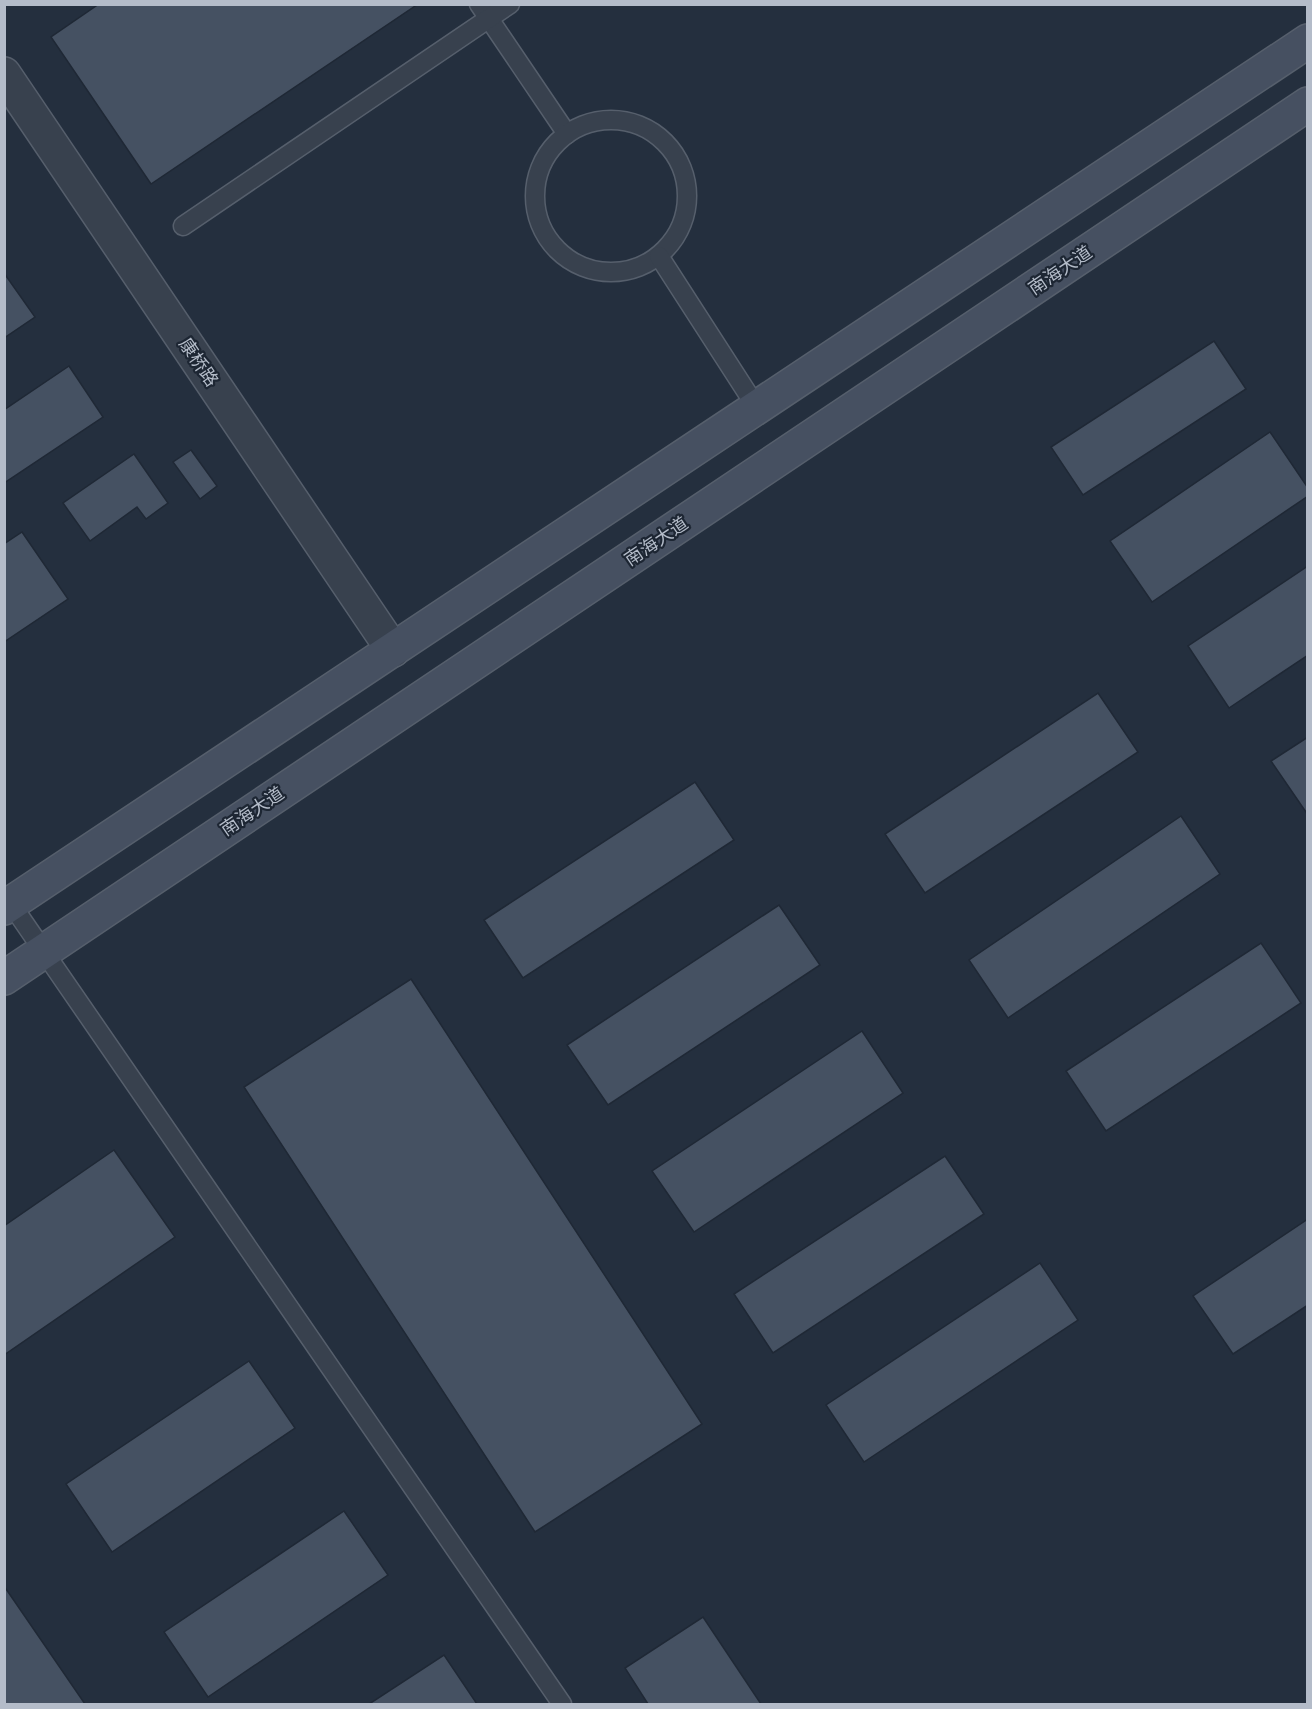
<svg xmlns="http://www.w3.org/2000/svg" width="1312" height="1709" font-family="Raleway,'Noto Sans SC',sans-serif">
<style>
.building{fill:#455162;stroke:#1f2835;stroke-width:1.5}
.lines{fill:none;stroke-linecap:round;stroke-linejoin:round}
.service-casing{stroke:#565f6c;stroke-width:21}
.minor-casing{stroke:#565f6c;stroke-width:36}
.secondary-casing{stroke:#565f6c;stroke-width:36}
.service{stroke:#38414e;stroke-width:18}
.minor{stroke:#38414e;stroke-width:33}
.secondary{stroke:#465061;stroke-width:33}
.labels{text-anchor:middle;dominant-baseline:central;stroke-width:4.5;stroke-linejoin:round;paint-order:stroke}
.street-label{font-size:18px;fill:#b4bcc9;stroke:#1d2633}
</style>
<rect width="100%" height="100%" fill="#242f3e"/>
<!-- building -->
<g class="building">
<path d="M99 4H418L151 184 51 37Z"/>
<path d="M4 273 35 317 4 338Z"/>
<path d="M1214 341 1246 389 1083 495 1051 447Z"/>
<path d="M69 366 103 417 4 483V410Z"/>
<path d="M1270 432 1308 488V496L1152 602 1110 541Z"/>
<path d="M191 450 217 486 200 499 173 462Z"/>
<path d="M134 454 168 503 146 519 137 507 90 541 63 503Z"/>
<path d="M22 532 68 599 4 642V544Z"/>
<path d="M1308 566V655L1229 708 1188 646Z"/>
<path d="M1098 693 1138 752 925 893 885 834Z"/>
<path d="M1308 737V815L1271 761Z"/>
<path d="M695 782 734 840 523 978 484 920Z"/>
<path d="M1181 816 1220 874 1008 1018 969 960Z"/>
<path d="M779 905 820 965 608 1105 567 1045Z"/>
<path d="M1261 943 1301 1003 1106 1131 1066 1071Z"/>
<path d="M411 979 702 1424 535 1532 244 1087Z"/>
<path d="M862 1031 903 1093 694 1232 652 1171Z"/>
<path d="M114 1150 175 1237 4 1355V1226Z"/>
<path d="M945 1156 984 1214 773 1353 734 1294Z"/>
<path d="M1308 1219V1305L1233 1354 1193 1296Z"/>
<path d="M1040 1263 1078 1320 864 1462 826 1405Z"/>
<path d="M249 1361 295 1428 112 1552 66 1484Z"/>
<path d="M344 1511 388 1575 208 1697 164 1632Z"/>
<path d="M4 1586 85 1704H4Z"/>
<path d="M703 1617 761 1704H648L625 1668Z"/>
<path d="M444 1655 477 1704H369Z"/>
</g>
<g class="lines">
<defs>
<g id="service">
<path d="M479 4 567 134"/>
<circle cx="611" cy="196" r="76"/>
<path d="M183 226 510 4"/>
<path d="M659 256 757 408"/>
<path d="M7 898 562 1704"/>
</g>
<path id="minor" d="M4 74 393 650"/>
<g id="secondary">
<path d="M4 908 1308 41"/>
<path d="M4 978 1308 104"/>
</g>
</defs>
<!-- service casing -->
<use href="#service" class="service-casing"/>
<!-- minor casing -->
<use href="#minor" class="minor-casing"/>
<!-- secondary casing -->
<use href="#secondary" class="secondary-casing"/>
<!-- service -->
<use href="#service" class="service"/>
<!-- minor -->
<use href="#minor" class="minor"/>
<!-- secondary -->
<use href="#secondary" class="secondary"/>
</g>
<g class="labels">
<!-- street labels -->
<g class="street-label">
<text transform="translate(1060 270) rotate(-34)">南海大道</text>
<text transform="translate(199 362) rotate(56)">康桥路</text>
<text transform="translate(656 541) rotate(-34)">南海大道</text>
<text transform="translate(252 811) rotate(-34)">南海大道</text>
</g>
</g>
<!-- border -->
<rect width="1312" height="1709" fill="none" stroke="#b4bcc9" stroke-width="12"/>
</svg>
